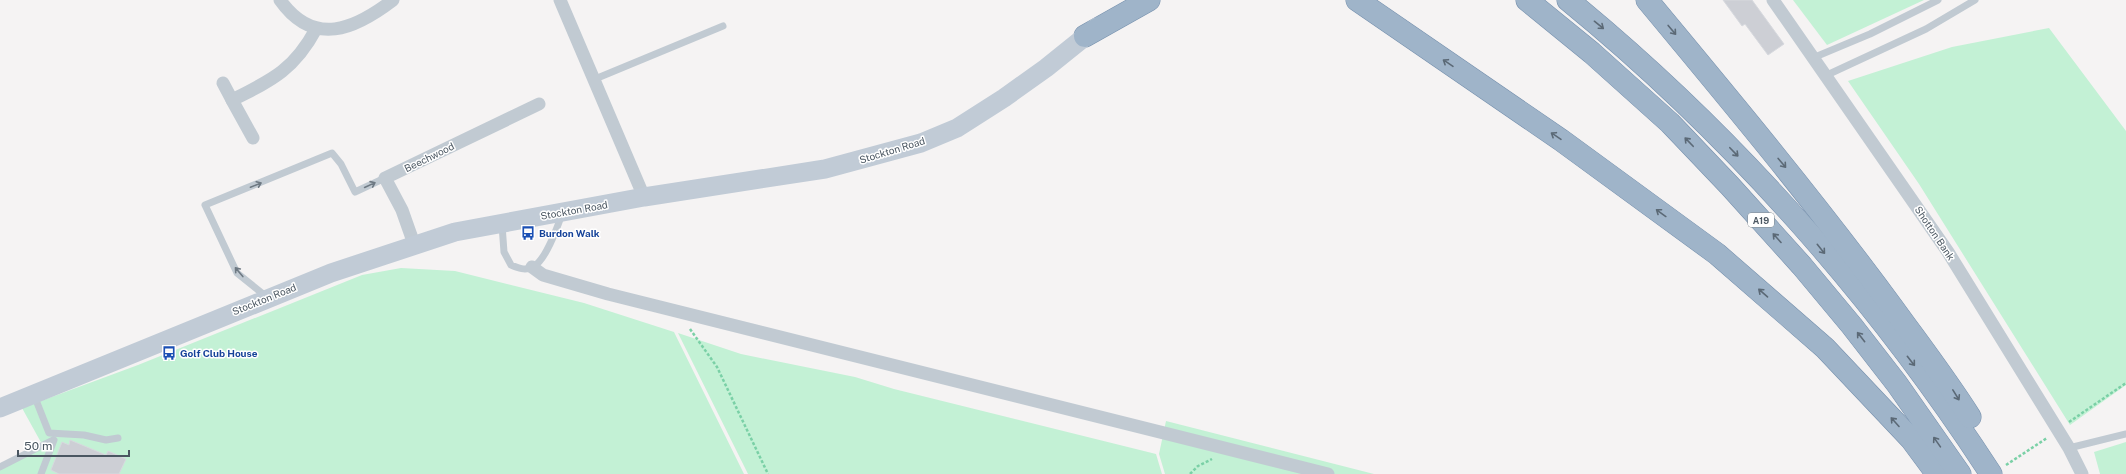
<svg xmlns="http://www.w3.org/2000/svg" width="2126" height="474" font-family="'Public Sans',sans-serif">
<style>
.green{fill:#c3f1d5}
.building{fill:#cdcfd5;stroke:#d7d9de}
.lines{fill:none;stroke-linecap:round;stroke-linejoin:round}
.trunk-casing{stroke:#7690ad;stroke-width:23}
.path{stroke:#7ad0a6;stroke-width:2.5;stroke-dasharray:3 2;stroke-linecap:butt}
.service{stroke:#c1cad2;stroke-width:7}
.minor{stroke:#c1cad2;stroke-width:13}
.secondary{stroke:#c1cbd6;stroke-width:19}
.trunk{stroke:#9fb4c9;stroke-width:22}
.oneway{stroke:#5b6976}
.oneway2{stroke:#6e7983}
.labels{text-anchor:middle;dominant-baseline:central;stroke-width:3;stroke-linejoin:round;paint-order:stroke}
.shield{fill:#fff;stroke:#808990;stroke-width:1}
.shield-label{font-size:9px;font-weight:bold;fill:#4a5661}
.street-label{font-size:10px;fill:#4a5661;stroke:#fff}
.transit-label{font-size:10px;font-weight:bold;fill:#164399;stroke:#fff;text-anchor:start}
</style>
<rect width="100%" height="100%" fill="#f5f3f3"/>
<!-- green -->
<g class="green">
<path d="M1793 0H1924L1827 45Z"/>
<path d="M2049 28 2126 131V385L2070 425 1919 184 1848 81 1952 47Z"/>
<path d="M401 268 455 271 584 303 674 332 744 474H0V467L43 446 22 408 138 365 362 275Z"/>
<path d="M678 333 741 354 855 377 894 389 1156 454 1162 474H748Z"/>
<path d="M1166 421 1374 474H1165L1159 454Z"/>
<path d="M2126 442V474H2100L2094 452Z"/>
</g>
<!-- building -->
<g class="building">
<path d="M1723 0H1752L1784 44 1768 55 1745 24 1742 26Z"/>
<path d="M70 440 106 455 108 451 126 459 119 474H59L51 470 62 442 69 445Z"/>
</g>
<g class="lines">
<defs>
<g id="trunk">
<path d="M1357 0 1561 140 1717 254 1825 348 1911 439 1937 474"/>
<path d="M1527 0 1592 53 1670 123 1730 186 1802 266 1852 326 1897 384 1960 474"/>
<path d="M1568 0C1732 134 1876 297 1991 474"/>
<path d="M1647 0C1731 101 1815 202 1893 308 1919 344 1946 379 1970 417"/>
<path d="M1085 36 1149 0"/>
</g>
</defs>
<!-- trunk casing -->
<use href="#trunk" class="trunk-casing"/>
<!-- path -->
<g class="path">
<path d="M690 329 717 367 768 474"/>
<path d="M2069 422 2126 383"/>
<path d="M2006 465 2047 438"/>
<path d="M1190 474 1198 466 1212 459"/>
</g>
<!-- service -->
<g class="service">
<path d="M1815 57 1870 34 1938 0"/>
<path d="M1827 75 1926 29 1975 0"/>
<path d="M595 79 723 26"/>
<path d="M502 225 504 252 511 265C518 268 525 271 533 267 546 260 557 228 562 214"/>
<path d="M268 298 237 273 205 205 332 153 341 164 355 192 385 178"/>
<path d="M34 395 49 433 84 435 106 440 118 438"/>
<path d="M2069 448 2126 434"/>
<path d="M0 467 53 440"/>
<path d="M41 474 54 440"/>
</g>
<!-- minor -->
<g class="minor">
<path d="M280 0C314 48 355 29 393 0"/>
<path d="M560 0 644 197"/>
<path d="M1773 0 1948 252 2069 448 2082 474"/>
<path d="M223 83 232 100"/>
<path d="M253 138 232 100C272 80 294 70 316 29"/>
<path d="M414 244 402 210 385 178 539 104"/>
<path d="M532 267 543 275 608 294 1328 474"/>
</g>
<!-- secondary -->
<path class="secondary" d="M0 408 331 273 455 232 644 197 825 169 921 143 957 128 1004 98 1046 68 1097 27"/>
<!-- trunk -->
<use href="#trunk" class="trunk"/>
</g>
<!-- one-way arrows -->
<defs><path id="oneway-shaft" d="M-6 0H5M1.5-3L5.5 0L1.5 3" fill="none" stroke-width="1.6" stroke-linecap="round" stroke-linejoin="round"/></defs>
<g class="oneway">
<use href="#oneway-shaft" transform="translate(1599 25) rotate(39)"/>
<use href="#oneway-shaft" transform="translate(1672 30) rotate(50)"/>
<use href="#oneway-shaft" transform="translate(1448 63) rotate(-146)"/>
<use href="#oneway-shaft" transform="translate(1556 136) rotate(-146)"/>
<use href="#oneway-shaft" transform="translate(1689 142) rotate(-134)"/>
<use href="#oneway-shaft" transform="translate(1734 152) rotate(46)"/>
<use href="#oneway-shaft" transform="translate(1782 163) rotate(50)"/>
<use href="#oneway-shaft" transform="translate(1661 213) rotate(-144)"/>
<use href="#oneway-shaft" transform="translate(1777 238) rotate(-132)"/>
<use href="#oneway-shaft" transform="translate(1821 249) rotate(51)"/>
<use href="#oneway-shaft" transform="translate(1763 293) rotate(-139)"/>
<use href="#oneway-shaft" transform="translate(1861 337) rotate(-128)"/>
<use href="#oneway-shaft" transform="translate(1911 361) rotate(52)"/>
<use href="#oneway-shaft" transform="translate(1956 395) rotate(58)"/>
<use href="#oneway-shaft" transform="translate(1895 422) rotate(-132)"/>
<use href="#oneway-shaft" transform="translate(1937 442) rotate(-125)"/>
</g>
<g class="oneway2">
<use href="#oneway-shaft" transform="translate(256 185) rotate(-22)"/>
<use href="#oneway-shaft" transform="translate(370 185) rotate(-25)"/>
<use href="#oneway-shaft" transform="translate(239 272) rotate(-130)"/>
</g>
<!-- icons -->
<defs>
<symbol id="bus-bare" viewBox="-9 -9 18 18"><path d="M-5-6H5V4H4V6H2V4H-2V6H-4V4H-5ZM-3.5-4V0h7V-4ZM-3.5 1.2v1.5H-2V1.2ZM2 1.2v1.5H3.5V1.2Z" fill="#1a4fb4" stroke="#fff" stroke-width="2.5" paint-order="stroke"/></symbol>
</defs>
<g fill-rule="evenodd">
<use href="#bus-bare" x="518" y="223" width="20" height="20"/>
<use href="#bus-bare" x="159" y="343" width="20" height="20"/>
</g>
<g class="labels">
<!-- shield labels -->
<rect class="shield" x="1748" y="213" width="26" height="14" rx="3"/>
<g class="shield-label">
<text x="1761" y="220">A19</text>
</g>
<!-- street labels -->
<g class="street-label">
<text transform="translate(892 150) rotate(-17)">Stockton Road</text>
<text transform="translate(429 157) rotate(-26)">Beechwood</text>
<text transform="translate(574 210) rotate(-10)">Stockton Road</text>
<text transform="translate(1935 233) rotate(56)">Shotton Bank</text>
<text transform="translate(264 299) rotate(-22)">Stockton Road</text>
</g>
<!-- transit labels -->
<g class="transit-label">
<text x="539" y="233">Burdon Walk</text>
<text x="180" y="353">Golf Club House</text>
</g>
</g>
<!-- scale -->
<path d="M18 450v6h111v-6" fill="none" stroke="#4a5661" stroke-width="2"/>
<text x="24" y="450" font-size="12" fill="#4a5661" stroke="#ffffff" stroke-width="3" paint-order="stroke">50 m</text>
</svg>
